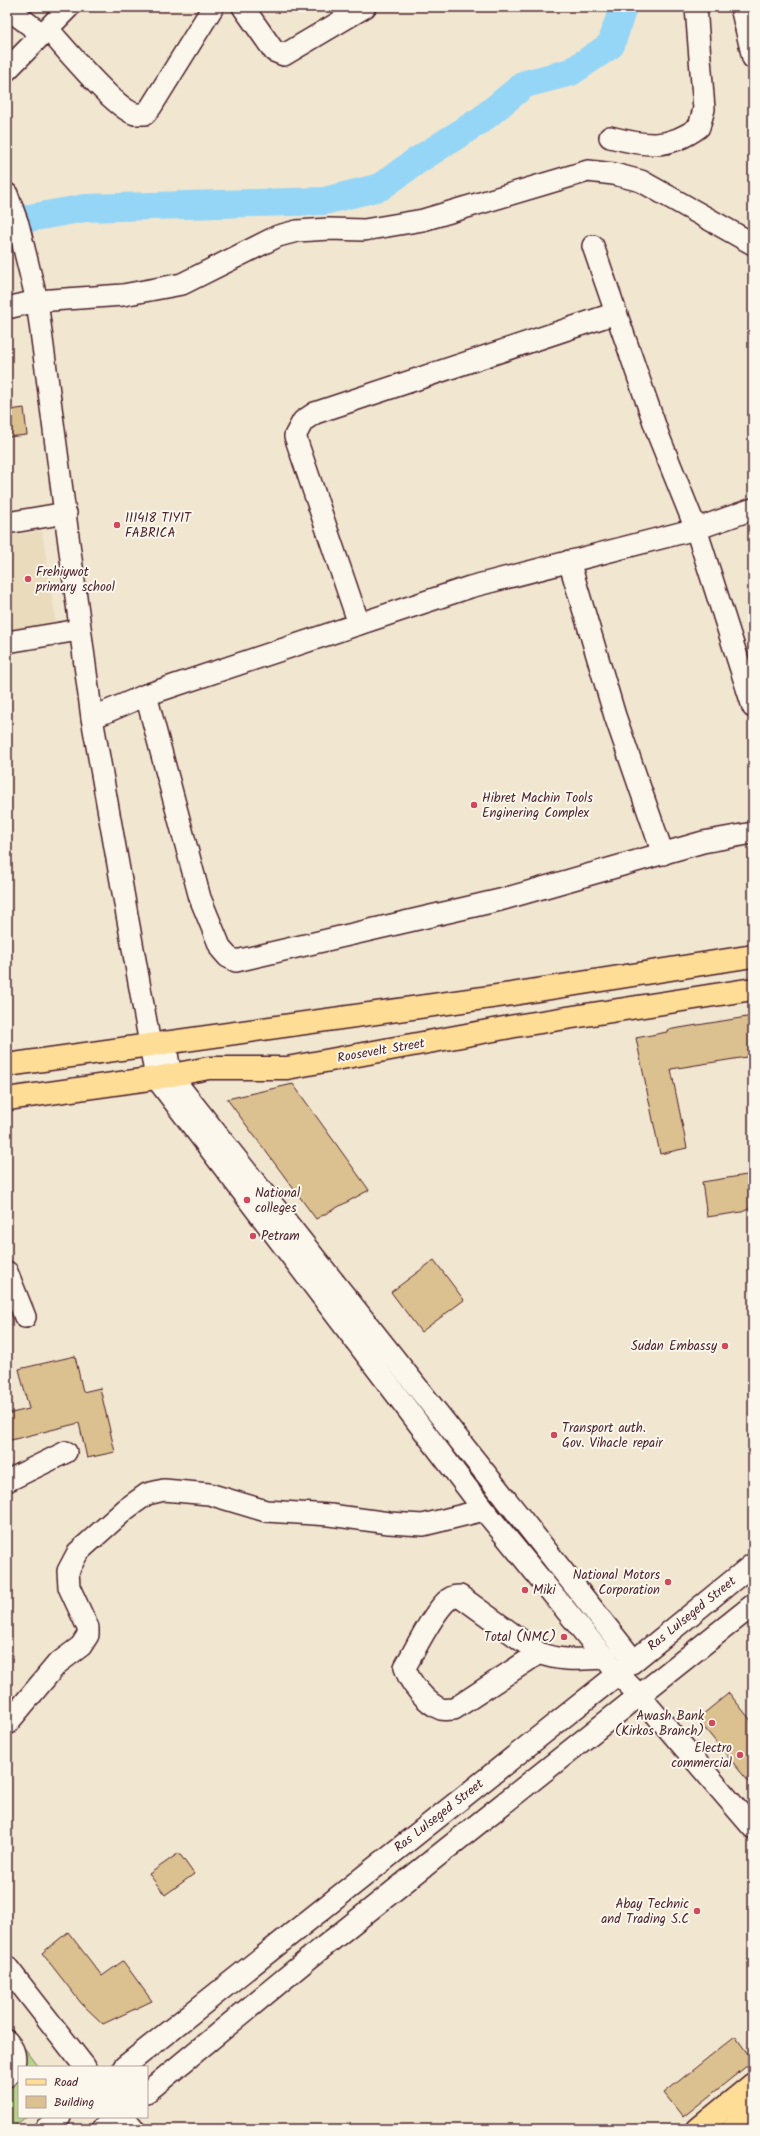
<svg xmlns="http://www.w3.org/2000/svg" width="760" height="2136" font-family="Kalam,sans-serif">
<style>
.built{fill:#eadbbd}
.green{fill:#b6d48c;stroke:#807a5c}
.lines{fill:none;stroke-linecap:round;stroke-linejoin:round}
.river{stroke:#95d6f7;stroke-width:28}
.building{fill:#dbc090;stroke:#4a1f2b}
.minor-casing{stroke:#4a1f2b;stroke-width:24}
.major-casing{stroke:#4a1f2b;stroke-width:25}
.minor{stroke:#fbf7ec;stroke-width:21}
.major{stroke:#fedd96;stroke-width:22}
.poi-dot{fill:#d1495b;stroke:#fbf7ec;stroke-width:1.5}
.labels{text-anchor:middle;dominant-baseline:central;stroke-width:4;stroke-linejoin:round;paint-order:stroke}
.poi-label{font-size:13px;fill:#4a1f2b;stroke:#fbf7ec;text-anchor:start}
.street-label{font-size:13px;fill:#4a1f2b;stroke:#fbf7ec}
</style>
<rect width="100%" height="100%" fill="#f1e6d0"/>
<filter id="ink" filterUnits="userSpaceOnUse"><feTurbulence type="fractalNoise" baseFrequency=".025" numOctaves="2"/><feDisplacementMap in="SourceGraphic" scale="8" xChannelSelector="R" yChannelSelector="G"/><feConvolveMatrix kernelMatrix="1 2 1 2 8 2 1 2 1" color-interpolation-filters="sRGB"/></filter>
<g filter="url(#ink)">
<!-- built -->
<path class="built" d="M42 531 56 622 7 631V536Z"/>
<!-- green -->
<path class="green" d="M7 2025 39 2067H19V2117H26L11 2129H7Z"/>
<g class="lines">
<!-- river -->
<path class="river" d="M7 222 85 208 324 201 380 187 418 160 481 120 525 84 571 72 611 45 623 7"/>
</g>
<!-- building -->
<g class="building">
<path d="M24 408 27 435 7 437V413H11L10 410Z"/>
<path d="M753 1016V1056L671 1069 687 1148 660 1154 636 1038 667 1032V1030Z"/>
<path d="M293 1084 369 1190 316 1219 227 1099Z"/>
<path d="M753 1174V1207L742 1212 707 1217 702 1182Z"/>
<path d="M434 1260 464 1300 421 1332 391 1292Z"/>
<path d="M75 1356 83 1392 100 1388 115 1452 87 1458 79 1423 7 1441V1414L29 1409 19 1369Z"/>
<path d="M729 1693 753 1723V1787L697 1719Z"/>
<path d="M179 1853 194 1874 165 1895 149 1874Z"/>
<path d="M68 1932 102 1976 123 1961 152 2001 103 2024 81 2003 42 1953Z"/>
<path d="M735 2036 753 2061 683 2117 664 2093Z"/>
</g>
<g class="lines">
<defs>
<g id="minor">
<path d="M243 7 274 51 284 55 365 7"/>
<path d="M741 7 753 58"/>
<path d="M7 8 42 34"/>
<path d="M46 32 54 36C70 54 115 108 135 114 138 114 142 114 145 114L151 107 213 7"/>
<path d="M7 70 69 7"/>
<path d="M610 137C645 146 668 150 699 127L704 109 696 7"/>
<path d="M7 194 18 224 37 301 92 718 156 1078 484 1510 618 1674 639 1695 753 1828"/>
<path d="M593 246 659 437 696 529 753 707"/>
<path d="M7 308 37 301 123 295 182 284 278 236 297 231 329 229 364 230 423 220 588 171 614 174 641 181 753 244"/>
<path d="M7 523 66 513"/>
<path d="M569 561 615 716 663 854"/>
<path d="M359 624 295 436 303 421 315 413 616 313"/>
<path d="M7 642 79 630"/>
<path d="M146 695 200 898 221 949 228 957 236 961 500 900 703 842 753 833"/>
<path d="M92 718 146 695 470 587 696 529 753 509"/>
<path d="M165 1042 171 1076 634 1661"/>
<path d="M7 1272 25 1317"/>
<path d="M7 1481 66 1452"/>
<path d="M539 1653 454 1709C449 1709 445 1710 441 1709 427 1704 408 1681 405 1667 415 1650 434 1610 449 1599 453 1596 455 1596 460 1596L539 1653C561 1662 582 1659 606 1658"/>
<path d="M7 1724 57 1664 81 1646 88 1635V1628L69 1587 68 1571 78 1552 126 1509 147 1494 164 1490 209 1494 266 1511 330 1515 389 1523 423 1525 484 1510"/>
<path d="M7 1967 85 2067"/>
<path d="M7 2041C17 2052 18 2065 7 2076"/>
<path d="M124 2067 618 1674 753 1564"/>
<path d="M147 2092 312 1956 753 1605"/>
<path d="M124 2117 134 2129"/>
<path d="M45 2129 60 2117"/>
<path d="M102 2129 117 2117"/>
</g>
<g id="major">
<path d="M7 1065 512 994 753 956"/>
<path d="M7 1099 156 1078 209 1068H287L515 1026 753 989"/>
<path d="M698 2129 753 2084"/>
<path d="M732 2129 753 2111"/>
</g>
</defs>
<!-- minor casing -->
<use href="#minor" class="minor-casing"/>
<!-- major casing -->
<use href="#major" class="major-casing"/>
<!-- minor -->
<use href="#minor" class="minor"/>
<!-- major -->
<use href="#major" class="major"/>
</g>
</g>
<!-- markers -->
<g class="poi-dot">
<circle cx="117" cy="525" r="4"/>
<circle cx="28" cy="579" r="4"/>
<circle cx="474" cy="805" r="4"/>
<circle cx="247" cy="1200" r="4"/>
<circle cx="253" cy="1236" r="4"/>
<circle cx="725" cy="1346" r="4"/>
<circle cx="554" cy="1435" r="4"/>
<circle cx="668" cy="1582" r="4"/>
<circle cx="525" cy="1590" r="4"/>
<circle cx="564" cy="1637" r="4"/>
<circle cx="712" cy="1723" r="4"/>
<circle cx="740" cy="1755" r="4"/>
<circle cx="697" cy="1911" r="4"/>
</g>
<g class="labels">
<!-- poi labels -->
<g class="poi-label">
<text x="125" y="518">111418 TIYIT<tspan x="125" dy="15">FABRICA</tspan></text>
<text x="36" y="572">Frehiywot<tspan x="36" dy="15">primary school</tspan></text>
<text x="482" y="798">Hibret Machin Tools<tspan x="482" dy="15">Enginering Complex</tspan></text>
<text x="255" y="1193">National<tspan x="255" dy="15">colleges</tspan></text>
<text x="261" y="1236">Petram</text>
<text x="717" y="1346" text-anchor="end">Sudan Embassy</text>
<text x="562" y="1428">Transport auth.<tspan x="562" dy="15">Gov. Vihacle repair</tspan></text>
<text x="660" y="1575" text-anchor="end">National Motors<tspan x="660" dy="15">Corporation</tspan></text>
<text x="533" y="1590">Miki</text>
<text x="556" y="1637" text-anchor="end">Total (NMC)</text>
<text x="704" y="1716" text-anchor="end">Awash Bank<tspan x="704" dy="15">(Kirkos Branch)</tspan></text>
<text x="732" y="1748" text-anchor="end">Electro<tspan x="732" dy="15">commercial</tspan></text>
<text x="689" y="1904" text-anchor="end">Abay Technic<tspan x="689" dy="15">and Trading S.C</tspan></text>
</g>
<!-- street labels -->
<g class="street-label">
<text transform="translate(381 1051) rotate(-10)">Roosevelt Street</text>
<text transform="translate(692 1614) rotate(-39)">Ras Lulseged Street</text>
<text transform="translate(439 1816) rotate(-38)">Ras Lulseged Street</text>
</g>
</g>
<!-- margin -->
<rect width="760" height="2136" fill="none" stroke="#fbf7ec" stroke-width="24"/>
<rect x="12" y="12" width="736" height="2112" fill="none" stroke="#4a1f2b" stroke-width="1.5" filter="url(#ink)"/>
<!-- legend -->
<rect x="18" y="2066" width="130" height="52" fill="#fbf7ec" stroke="#b4a19f"/>
<rect x="26" y="2079" width="20" height="6" fill="#fedd96" stroke="#b4a19f"/>
<text x="54" y="2086" font-size="12" fill="#4a1f2b">Road</text>
<rect x="26" y="2096" width="20" height="12" fill="#dbc090" stroke="#b4a19f"/>
<text x="54" y="2106" font-size="12" fill="#4a1f2b">Building</text>
</svg>
